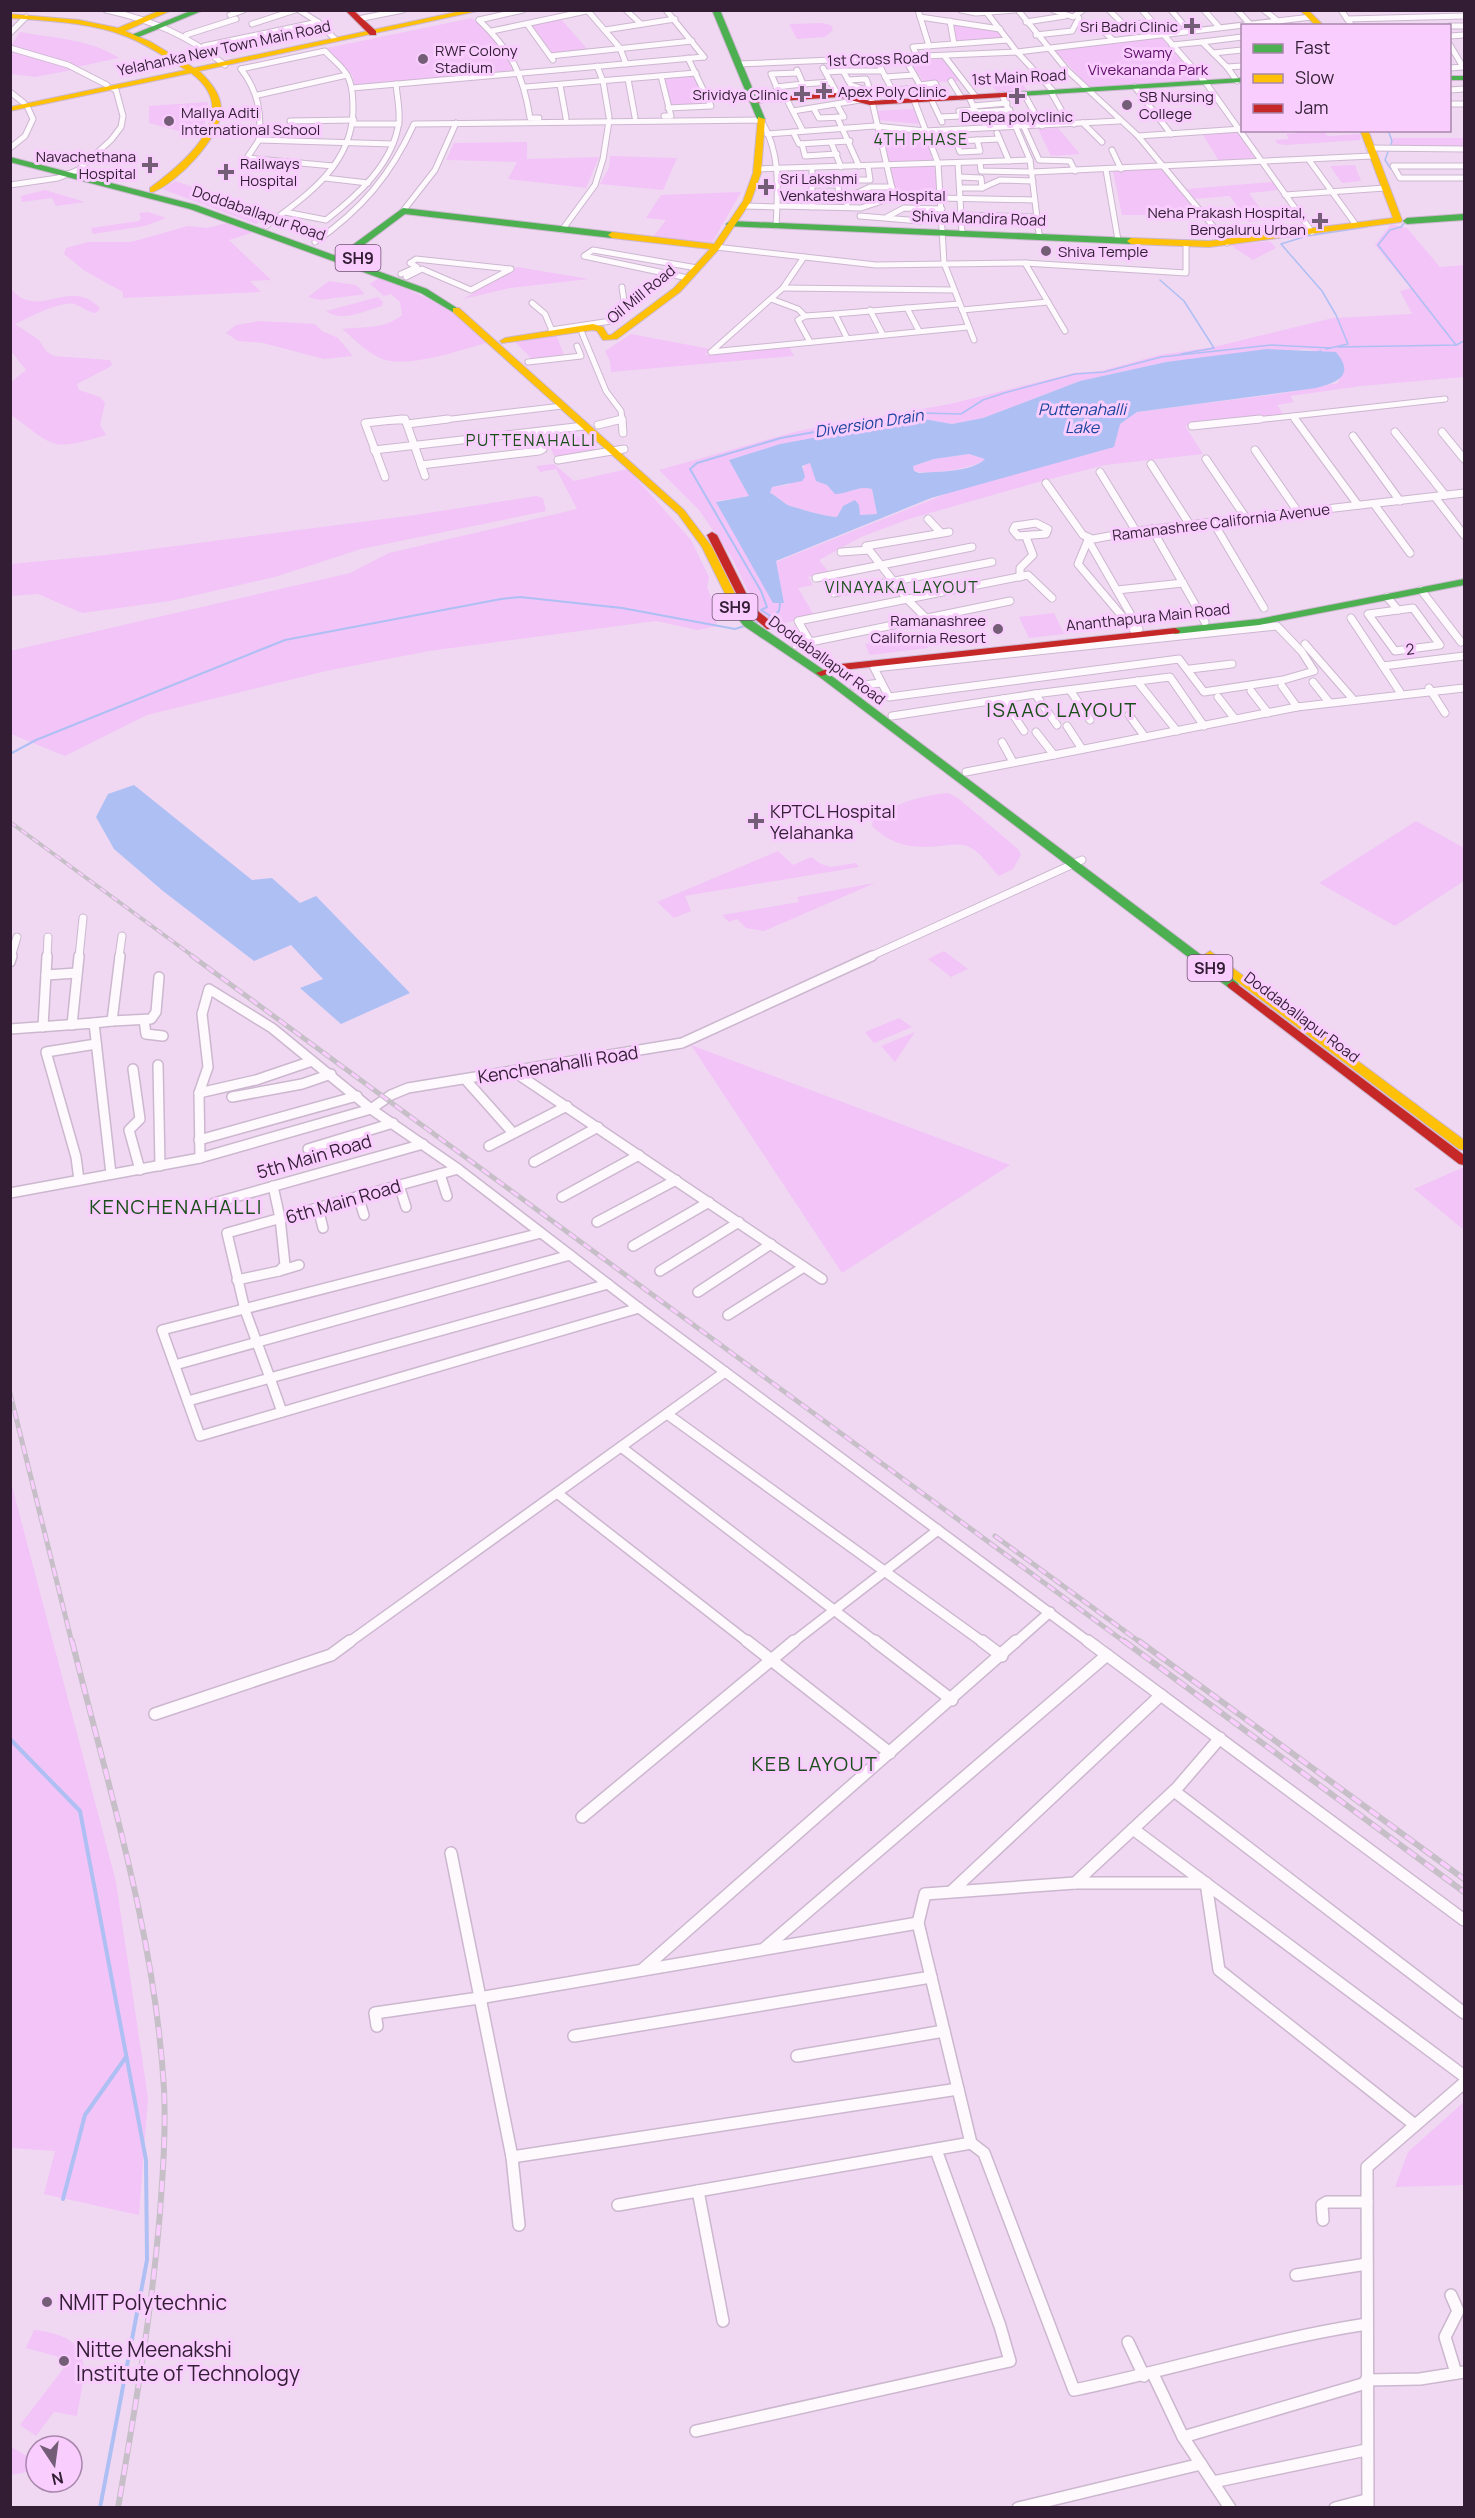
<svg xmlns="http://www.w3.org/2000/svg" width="1475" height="2518" font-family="Manrope,sans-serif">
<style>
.green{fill:#f2c4f7;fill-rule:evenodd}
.water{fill:#aebff4;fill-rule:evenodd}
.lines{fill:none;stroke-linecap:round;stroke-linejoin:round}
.stream-far2{stroke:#aebff4;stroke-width:1.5}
.stream-far1{stroke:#aebff4;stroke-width:2}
.stream{stroke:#aebff4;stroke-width:4}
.street-far3-casing{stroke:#ccb7cf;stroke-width:7}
.street-far2-casing{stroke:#ccb7cf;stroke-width:9}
.street-far1-casing{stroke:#ccb7cf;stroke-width:12}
.street-casing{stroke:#ccb7cf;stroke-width:14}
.fast-casing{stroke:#ccb7cf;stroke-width:2}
.slow-casing{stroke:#ccb7cf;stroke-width:2}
.jam-casing{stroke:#ccb7cf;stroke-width:2}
.street-far3{stroke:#fdf9fd;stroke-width:5}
.street-far2{stroke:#fdf9fd;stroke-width:7}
.street-far1{stroke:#fdf9fd;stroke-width:9}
.street{stroke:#fdf9fd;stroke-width:11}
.fast{fill:#4caf50;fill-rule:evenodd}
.slow{fill:#ffc107;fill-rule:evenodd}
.jam{fill:#c62828;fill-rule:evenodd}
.rail-far2-casing{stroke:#c6bfc7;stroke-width:4}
.rail-far1-casing{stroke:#c6bfc7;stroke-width:5}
.rail-casing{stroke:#c6bfc7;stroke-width:6}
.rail-far2{stroke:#f9cdfe;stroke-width:2;stroke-dasharray:7;stroke-linecap:butt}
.rail-far1{stroke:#f9cdfe;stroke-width:3;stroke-dasharray:9;stroke-linecap:butt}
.rail{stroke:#f9cdfe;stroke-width:4;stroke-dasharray:11;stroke-linecap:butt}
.poi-dot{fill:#745e77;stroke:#f9cdfe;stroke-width:2}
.labels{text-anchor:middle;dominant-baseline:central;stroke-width:6;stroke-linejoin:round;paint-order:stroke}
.far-poi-label{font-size:15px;fill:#321d34;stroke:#f9cdfe;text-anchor:start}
.far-street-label{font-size:15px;fill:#321d34;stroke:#f9cdfe}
.far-park-label{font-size:15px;fill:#5f0e69;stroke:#f9cdfe}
.far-neighbourhood-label{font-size:16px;letter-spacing:1.5px;fill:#1b4f1a;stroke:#f9cdfe}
.shield{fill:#f9cdfe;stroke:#6e5271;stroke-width:1.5}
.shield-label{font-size:16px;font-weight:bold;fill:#321d34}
.far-water-label{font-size:16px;font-style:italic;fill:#19439c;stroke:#f9cdfe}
.poi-label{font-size:18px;fill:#321d34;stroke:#f9cdfe;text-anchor:start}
.street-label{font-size:18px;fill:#321d34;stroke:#f9cdfe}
.neighbourhood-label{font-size:20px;letter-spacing:1.5px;fill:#1b4f1a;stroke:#f9cdfe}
.near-poi-label{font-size:21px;fill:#321d34;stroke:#f9cdfe;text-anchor:start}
</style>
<rect width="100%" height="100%" fill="#f0d8f3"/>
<!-- green -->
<g class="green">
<path d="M472 18 493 36 516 70 355 86 352 75 327 48Z"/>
<path d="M561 19 588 50 553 54 532 25Z"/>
<path d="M950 21 1000 29 1008 40 954 44Z"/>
<path d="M822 23 831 25 833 30 825 37 797 39 789 24Z"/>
<path d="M20 32C52 38 91 39 119 58L77 67 11 46Z"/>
<path d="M1160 36 1199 81 1090 88 1053 48Z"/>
<path d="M11 50 72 70 35 77 11 74Z"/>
<path d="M945 59 962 81 924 83 909 60Z"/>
<path d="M1012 72 1029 92 998 93 983 75Z"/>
<path d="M696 73 711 106 668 108 661 76Z"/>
<path d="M208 102 204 130 179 131 149 123V106Z"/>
<path d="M914 109 920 124 877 120 874 111Z"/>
<path d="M877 128 923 131 933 161 890 163Z"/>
<path d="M1058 128 1080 154 1051 156 1038 129Z"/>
<path d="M1236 131 1255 158 1219 161 1202 133Z"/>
<path d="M1296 131H1323L1328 136 1360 134 1361 140 1286 145 1278 144 1275 140 1289 139 1286 134 1298 133Z"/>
<path d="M1393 138H1464V148L1391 147Z"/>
<path d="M527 142V159L599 157 586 188 508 179 517 162 446 160 454 143Z"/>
<path d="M610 156 677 158 663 190 600 184 609 168Z"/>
<path d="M1355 165 1361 181 1342 183 1330 166Z"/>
<path d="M934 166 939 196H894L891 167Z"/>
<path d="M1163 169 1200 215H1122L1113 171Z"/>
<path d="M175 181 270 213 256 224 162 189Z"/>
<path d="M1273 182 1279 190 1249 193 1269 220 1248 222 1230 196 1194 199 1187 189Z"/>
<path d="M45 190 85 202 56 206 52 198 22 202 21 196Z"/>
<path d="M741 192 712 243 653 237 666 220 646 218 661 195Z"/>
<path d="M148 212 166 218 145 226 93 234 91 228 139 221 141 218 139 213Z"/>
<path d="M227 223 254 232 229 240 271 280 250 281 261 292 123 298V292L85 271 64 254 66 248 88 242H131L188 226 207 228Z"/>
<path d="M1391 224 1407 228 1440 267 1464 265V377L1361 386 1290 396 1294 402 1277 405 1284 415 1185 426 1203 454 1105 465 1035 483 909 519 861 537 819 560 829 572 808 577 813 585 798 588 814 615 779 625 757 610 732 558 699 510 659 470 798 431 950 404 1074 373 1101 371 1159 355 1214 347 1333 318 1412 314 1400 291 1411 288 1375 245ZM1306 349 1323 353 1336 352 1343 367 1338 383 1278 394 1137 412 1120 424 776 562 784 603 717 501 750 496 729 460 780 444 845 432 924 419 952 424 983 418 1080 381 1166 362Z"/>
<path d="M1270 241 1276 248 1253 260 1230 245Z"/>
<path d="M517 267 589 279 510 288 463 299Z"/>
<path d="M380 277 448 308 486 343C461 350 403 370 380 358 366 351 354 339 342 329 363 326 384 330 402 315L400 302 391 294 384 296 370 284Z"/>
<path d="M329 281 356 285 365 294 320 300 308 297Z"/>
<path d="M11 289C15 293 21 299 27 300 50 307 76 282 100 308L96 313C87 312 83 307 74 304 62 300 27 318 15 324L39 340 46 351 54 356 110 360 112 365 108 368 77 384 79 390 100 397 105 403 100 425 106 435C49 452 56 447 11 415V382L26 370 11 351Z"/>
<path d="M378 297 383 302 382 306C364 311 342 323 326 311Z"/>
<path d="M260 321 315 324 322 331 338 338 353 356 324 359 263 343 238 341 226 333 236 325Z"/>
<path d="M556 334 564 355 532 359 515 342Z"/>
<path d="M631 334 710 349 705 355 789 347 794 356 611 372 610 361 605 351Z"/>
<path d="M571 431 599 453 555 458 544 433Z"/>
<path d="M969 454 985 459C975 469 927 475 914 471L913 466 934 459Z"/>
<path d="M810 463 835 493C849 494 858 485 872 489L877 514 860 515 843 506 837 517C826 517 801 509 790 506 783 503 777 496 770 493L772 487 788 485 802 474 804 465Z"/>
<path d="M554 464 574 481 628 469 691 540 709 577 707 587 714 605 717 626 698 630 656 621 429 651 326 671 147 715 65 756 11 734 10 651 350 573 389 553 577 509 556 469 540 472 536 466Z"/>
<path d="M536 496 543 498 546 511 361 549 275 577 170 601 82 613 38 594 11 596V564L106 555 415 515Z"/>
<path d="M1054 613 1064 634 1029 638 1019 617Z"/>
<path d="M916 634 925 639 928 648 870 655 865 644Z"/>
<path d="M948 793 958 798 1018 849 1021 855 1013 869 999 876C990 867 981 852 969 847 961 843 950 845 941 846 914 849 892 846 872 826L873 818C894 804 922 795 948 793Z"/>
<path d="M1416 821 1464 848V881L1395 926 1319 883Z"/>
<path d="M778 851 793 865 811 857 821 864 831 867 856 863 859 867 685 896 691 911 674 918 657 902Z"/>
<path d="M875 883 764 931 746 928 737 919 729 922 722 915 799 902 797 897Z"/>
<path d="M944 951 968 969 951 977 928 959Z"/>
<path d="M899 1018 912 1027 874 1043 865 1032Z"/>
<path d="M915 1032 895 1062 881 1046Z"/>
<path d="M691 1045 1010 1165 842 1273Z"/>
<path d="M1464 1167V1230L1414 1189Z"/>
<path d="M11 1482 116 1882 148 2098 139 2215 44 2194 55 2151 11 2148Z"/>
<path d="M1464 2102V2185L1395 2187 1408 2152Z"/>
<path d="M34 2330C96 2337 86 2367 77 2416L54 2412 36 2436 20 2425 70 2360 26 2348Z"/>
<path d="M10 2446 28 2457 36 2447V2470L11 2475Z"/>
</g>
<!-- water -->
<g class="water">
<path d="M1267 349 1336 352C1356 376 1336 383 1316 388L1137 412 1120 424 1114 447 931 498 776 561 784 603H773L716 502 749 496 729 460 780 444 845 432 924 419 952 424 983 418 1080 381 1166 362ZM969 454 985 459C971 473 937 471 919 473L914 471 913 466 934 459ZM810 463 816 481 827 485 835 494C849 494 858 485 872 489L877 514 860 515 859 505 855 500 843 506 837 517C826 517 801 509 790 506 783 503 777 496 770 493L772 487 802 481 805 477 802 466Z"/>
<path d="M134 785 252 880 272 878 300 903 316 896 410 993 341 1024 300 988 323 979 291 945 254 961 163 891 114 849 96 817 108 794Z"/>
</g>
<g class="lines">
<!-- stream-far2 -->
<g class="stream-far2">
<path d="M1388 130 1392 141 1390 147"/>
<path d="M1389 149 1385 160 1391 169"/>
<path d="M1407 220 1401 227 1390 230 1378 245 1456 345"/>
<path d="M1160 280 1184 301 1214 348 1181 354"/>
<path d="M1338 347 1456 345 1464 341"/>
<path d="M1326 349 1348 344 1336 315 1322 291 1281 244 1307 236 1367 227"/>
<path d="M1317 352 1321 351"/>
<path d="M878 421 922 413 961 414 983 400 1004 393 1075 374 1104 372 1161 357 1271 345 1330 348"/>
</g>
<!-- stream-far1 -->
<g class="stream-far1">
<path d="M772 617 761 610 767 607 761 591 690 469 697 463 781 438 887 419"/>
<path d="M10 754 36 740 285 640 501 599 520 597 622 608 735 629 772 617 779 611 780 603"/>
</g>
<!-- stream -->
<g class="stream">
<path d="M10 1739 80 1811 146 2160 147 2260 100 2508"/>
<path d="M63 2199 85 2115 126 2057"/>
</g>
<defs>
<g id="street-far3">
<path d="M106 10C152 20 189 36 225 65"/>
<path d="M299 10 318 22 335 39"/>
<path d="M626 10 641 24"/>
<path d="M666 10 704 57"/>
<path d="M918 10 929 46"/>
<path d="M961 10 976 13 1015 10"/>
<path d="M1018 10 1067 70 1138 136 1227 243"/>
<path d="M1053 10 1073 17 1083 10"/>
<path d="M1109 10 1124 25"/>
<path d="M1142 10 1206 83 1312 232"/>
<path d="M1171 10 1188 30"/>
<path d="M1204 10 1219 27"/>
<path d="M1237 10 1250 24"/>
<path d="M1264 10 1279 22"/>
<path d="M1341 10 1352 26"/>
<path d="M588 11 620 48 626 64"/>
<path d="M987 13 1017 52 1054 92"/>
<path d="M230 15 244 10"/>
<path d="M920 17 1000 29"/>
<path d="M358 19 403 10"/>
<path d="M1347 19 1464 16"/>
<path d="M479 20C511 51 523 73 530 118H539"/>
<path d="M479 20 523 10"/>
<path d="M950 21 954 44"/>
<path d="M1026 22 1065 16"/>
<path d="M252 24 295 10"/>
<path d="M527 24 553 60"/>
<path d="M1450 26H1464"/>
<path d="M605 30 675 19"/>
<path d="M492 31 591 10"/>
<path d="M10 33 26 17"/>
<path d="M186 35 236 19"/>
<path d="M1036 35 1072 31 1079 18 1076 15"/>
<path d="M1450 36 1464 35"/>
<path d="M1112 39 1100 28 1152 22"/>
<path d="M1202 42 1242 37"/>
<path d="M1172 45 1202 42 1227 67"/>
<path d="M1450 45 1463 67 1450 68"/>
<path d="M204 46 318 22"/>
<path d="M10 48 68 65 107 85"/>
<path d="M1213 53 1242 50"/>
<path d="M550 56 692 41"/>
<path d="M945 57 975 96"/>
<path d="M918 58 913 47 1008 40"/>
<path d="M876 59 898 101"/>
<path d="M905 59 924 92 939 91"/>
<path d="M738 64 1017 52 1311 17"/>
<path d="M597 66 603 81 609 117"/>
<path d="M823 68 838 95"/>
<path d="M241 69 325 51C332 59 342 66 347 75 353 86 353 100 353 112 351 166 306 196 266 226"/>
<path d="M241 69C258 91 262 113 259 140L393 144"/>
<path d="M843 71H882"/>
<path d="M826 72 843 71 851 85 872 92"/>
<path d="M661 76 671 116H664"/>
<path d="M885 77 914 75"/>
<path d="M628 79 635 117"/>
<path d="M848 80 866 79 868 84 894 197"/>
<path d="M951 81 961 97"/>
<path d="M1237 81 1227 67 1242 66"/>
<path d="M803 84 831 82"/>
<path d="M560 85 566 118"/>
<path d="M920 85 935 83 941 94"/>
<path d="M526 87 696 73"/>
<path d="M776 87 803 84 797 70"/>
<path d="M1135 87 1171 134"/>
<path d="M352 88 704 57"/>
<path d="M892 90 922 88"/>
<path d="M1450 90 1464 89"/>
<path d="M10 92 24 103"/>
<path d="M1051 92 1063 113 1074 124"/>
<path d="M1024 94 1042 126"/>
<path d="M258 95 347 75"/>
<path d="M1002 95 1030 160 1039 234"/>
<path d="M786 98 803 131"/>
<path d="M782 99 771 74 798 73"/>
<path d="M931 99 942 122"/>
<path d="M914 100 938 163 944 263 974 340"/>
<path d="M1450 104H1464"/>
<path d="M973 106 1007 103"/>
<path d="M668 108 711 106 688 58"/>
<path d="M814 109 819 118 844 117 837 105"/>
<path d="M975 110 980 120 1014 119"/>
<path d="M793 111 860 100"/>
<path d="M977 112 1010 110"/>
<path d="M837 117 859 166"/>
<path d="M940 117 961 116 959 111 975 110 969 97"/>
<path d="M290 121 354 120"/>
<path d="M1083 123 1102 142"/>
<path d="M355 124H399"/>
<path d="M1024 127 1039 160 1070 161 1075 171"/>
<path d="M952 130 960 152 980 151 977 140"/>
<path d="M793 132 799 144 831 142"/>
<path d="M997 133 1009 161"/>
<path d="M767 134 875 126 925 131 1119 121"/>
<path d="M1138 136 1242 129"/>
<path d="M259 140 247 158 333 166"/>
<path d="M956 141 999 139"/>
<path d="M802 144 805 156 837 154"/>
<path d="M10 148 25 136 33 119 27 106"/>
<path d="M1369 148 1464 149"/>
<path d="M1112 150 1121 169"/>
<path d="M1309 160 1356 225"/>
<path d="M980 162 981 171 1032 172 1372 156"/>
<path d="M958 163 962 233"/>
<path d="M1464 166H1393L1400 178H1464"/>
<path d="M841 167 831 142 850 141"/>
<path d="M812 168V207"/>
<path d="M758 169 1030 160"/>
<path d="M1106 170 1118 240"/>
<path d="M959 177 981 178 982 188"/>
<path d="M325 178 368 183"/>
<path d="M10 185 58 178 78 170 111 140 121 127 123 116 116 90 112 88"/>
<path d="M812 185H838V180H870L868 166"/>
<path d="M838 185 839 198H847"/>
<path d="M960 188H982L1000 180 1033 181"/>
<path d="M1285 195 1385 188"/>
<path d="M743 206 777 207"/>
<path d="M777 206 861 208 894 197 1034 200"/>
<path d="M847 207V198L870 187H892"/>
<path d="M403 211 435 170 456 123"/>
<path d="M285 212 326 220C357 196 394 163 399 121 400 109 397 96 396 84"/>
<path d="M962 215 1037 217"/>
<path d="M860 216 920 221"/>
<path d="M887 217 904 208 942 209"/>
<path d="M562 230 595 185 603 159 609 121"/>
<path d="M315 242C361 210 391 175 414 124L761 120C781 153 778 188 776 226"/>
<path d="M716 247 876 265 1025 263 1186 273V243"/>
<path d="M804 257 783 288 711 352 968 327"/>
<path d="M1025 263 1065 331"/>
<path d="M401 274 417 267 410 263 416 259 511 269 471 290 422 269 406 277"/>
<path d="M688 278 584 256 593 250 697 268"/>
<path d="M783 288 954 290"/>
<path d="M771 299 798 309 805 316 835 314 847 338"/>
<path d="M532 303 545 314 553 333"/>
<path d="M907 308 959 304"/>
<path d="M870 310 883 335"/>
<path d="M962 310 1048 302"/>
<path d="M835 314 907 308 919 331"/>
<path d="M805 316 798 320 810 342"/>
<path d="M551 330 611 321 624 301 622 287"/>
<path d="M582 333 606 391 621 411 622 420 618 421"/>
<path d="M528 362 581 356 577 346"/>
<path d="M387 421H406"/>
<path d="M435 421 562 406"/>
<path d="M1245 421 1293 416"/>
<path d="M1296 421 1293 416 1445 399"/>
</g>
<g id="street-far2">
<path d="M405 419 425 476"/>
<path d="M1295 419 1358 505"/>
<path d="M622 420 623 433"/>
<path d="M407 424 448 419"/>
<path d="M598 425 622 419"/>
<path d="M1192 426 1260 419"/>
<path d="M1395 432 1445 495"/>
<path d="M1442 432 1464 459"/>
<path d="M1353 436 1400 501"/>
<path d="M374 450 584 426"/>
<path d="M1255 450 1298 512"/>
<path d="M1206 459 1246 518"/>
<path d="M558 460 624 449"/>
<path d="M1151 464 1190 525"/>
<path d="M421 465 539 451 543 449 537 433"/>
<path d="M1100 472 1136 531"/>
<path d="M385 477 365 423 402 419"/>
<path d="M1046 483 1083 535 1090 538"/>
<path d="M1435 497 1464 535"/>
<path d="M1374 504 1410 553"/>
<path d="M928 519 941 533"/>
<path d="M1213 522 1264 608"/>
<path d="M1036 523 1048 529 1046 534 1018 536 1013 530 1015 526Z"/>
<path d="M1152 529 1205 622"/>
<path d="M1088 540 1136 531 1464 493"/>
<path d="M1088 540 1078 564 1138 635"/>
<path d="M1088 540 1139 629"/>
<path d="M841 552 869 550"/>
<path d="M1020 577V568L1033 555 1026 537"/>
<path d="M816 578 972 547"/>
<path d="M1117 590 1183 583"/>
<path d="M1421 590 1461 642"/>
<path d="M834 593 992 562"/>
<path d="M1387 597 1398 610"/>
<path d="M1413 608 1440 645 1395 651 1368 614Z"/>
<path d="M1351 618 1400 692"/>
<path d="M928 620 908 600 866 546 949 532"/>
<path d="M1277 626 1302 652 1314 671 1283 680 1204 692 1179 659 889 697 874 668Z"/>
<path d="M810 642 798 621 1028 575 1052 598"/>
<path d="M1305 644 1352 698"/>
<path d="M796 645 1010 601"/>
<path d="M1383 666 1464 656"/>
<path d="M1190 669 1232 664"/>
<path d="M1137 681 1177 731"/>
<path d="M1313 682 1329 702"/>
<path d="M854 686 881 683"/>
<path d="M1282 686 1297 707"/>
<path d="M1429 688 1445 713"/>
<path d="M1070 690 1090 720"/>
<path d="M1251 691 1268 713"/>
<path d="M1035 694 1170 677 1204 726"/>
<path d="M1218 697 1235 719"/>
<path d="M1003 699 1024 731"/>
<path d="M1129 715 1145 737"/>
<path d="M892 716 1035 694 1057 725"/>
<path d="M1067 726 1082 749"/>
<path d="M1036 732 1054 755 1297 707 1464 688"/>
<path d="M1002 742 1013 762"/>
<path d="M966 772 1054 755"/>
<path d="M11 957 17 937"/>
<path d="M47 957 48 937"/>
<path d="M79 957 83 918"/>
<path d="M119 957 122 936"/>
<path d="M869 957 1082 860"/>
</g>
<g id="street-far1">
<path d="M10 962 12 956"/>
<path d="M46 975 77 973"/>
<path d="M144 1020 146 1034 163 1036"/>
<path d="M112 1021 151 1019 156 1012 159 977"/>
<path d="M94 1023 112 1021 120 956"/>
<path d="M72 1025 79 956"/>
<path d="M43 1027 47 956"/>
<path d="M10 1029 94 1023 111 1174"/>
<path d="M158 1065 160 1166"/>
<path d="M133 1069 140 1119 129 1130 140 1170"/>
<path d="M513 1071 822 1279"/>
<path d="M465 1079 513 1133"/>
<path d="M199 1093 256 1080 312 1061"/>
<path d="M232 1097 302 1084 331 1074"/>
<path d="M199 1140 357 1096"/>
<path d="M489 1146 567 1106"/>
<path d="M308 1149 393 1123"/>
<path d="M200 1158 199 1093 208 1067 202 1014 209 989 272 1028 371 1109 458 1169 639 1308 1090 1643"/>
<path d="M534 1162 598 1127"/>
<path d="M440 1174 447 1196"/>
<path d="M79 1180 76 1157 46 1052 96 1044"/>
<path d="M399 1185 406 1207"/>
<path d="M10 1193 200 1158 371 1109 391 1095 408 1088 682 1043 872 956"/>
<path d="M358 1196 364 1215"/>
<path d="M562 1197 639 1155"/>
<path d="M214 1203 423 1144"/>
<path d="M318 1208 323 1228"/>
<path d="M597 1222 676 1180"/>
<path d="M541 1233 162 1330 200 1436 639 1308"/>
<path d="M633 1246 709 1202"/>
<path d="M279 1271 299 1265"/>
<path d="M660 1271 739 1222"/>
<path d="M237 1280 279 1271 285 1265 280 1218 273 1186"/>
<path d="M698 1292 771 1244"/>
<path d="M728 1315 804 1267"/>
<path d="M175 1365 570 1255"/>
<path d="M188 1401 270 1378 245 1310 227 1233 458 1169"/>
<path d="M282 1412 270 1378 608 1284"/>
<path d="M667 1414 984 1643"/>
<path d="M621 1447 877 1643"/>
<path d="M557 1493 749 1643"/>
<path d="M348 1643 725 1372"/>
<path d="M792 1643 938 1530"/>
<path d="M1015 1643 1050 1612"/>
</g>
<g id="street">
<path d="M747 1641 890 1753"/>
<path d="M875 1641 952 1700"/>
<path d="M982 1641 1002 1656"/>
<path d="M1088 1641 1464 1920"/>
<path d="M155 1714 331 1655 350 1641"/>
<path d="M1174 1791 1464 2013"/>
<path d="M582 1817 794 1641"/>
<path d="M1133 1829 1464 2076"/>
<path d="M451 1853 512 2157 519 2225"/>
<path d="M1075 1883 1177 1788 1220 1738"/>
<path d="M953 1890 1161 1695"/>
<path d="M765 1948 1107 1655"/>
<path d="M642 1970 1016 1641"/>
<path d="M377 2026 375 2013 479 1998 918 1923"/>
<path d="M574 2036 931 1977"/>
<path d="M797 2056 944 2031"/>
<path d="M512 2157 958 2089"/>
<path d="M698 2191 723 2321"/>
<path d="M618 2205 971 2143"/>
<path d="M1323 2220 1322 2205 1327 2202H1367"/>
<path d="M1296 2275 1367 2264"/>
<path d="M1451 2295 1458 2311 1445 2337 1456 2373"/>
<path d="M1367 2324C1268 2339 1172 2370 1074 2390L984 2153 971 2143 918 1923 925 1894 1075 1883H1206L1219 1970 1415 2125"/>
<path d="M1128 2342 1144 2376"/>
<path d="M1153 2374 1183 2437 1230 2508"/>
<path d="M1366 2380 1420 2379 1464 2372"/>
<path d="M696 2431 1010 2361 1000 2326 936 2150"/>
<path d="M1183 2437 1366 2383"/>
<path d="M1213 2482 1366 2450"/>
<path d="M1018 2508 1201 2464"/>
<path d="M1335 2508 1366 2500"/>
<path d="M1368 2508 1367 2167 1464 2083"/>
</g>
<g id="fast">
<path d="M193 10H204L136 38 129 36Z"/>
<path d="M712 10H720L765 119 764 121 757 119Z"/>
<rect x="1450" y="76" width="14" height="4"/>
<path d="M1242 78V82L1019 96 1015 94 1019 92Z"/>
<path d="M10 157 196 205 427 289 460 310 453 312 421 293 190 209 10 162Z"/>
<path d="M403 208 612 232 616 235 612 238 405 214 349 256H343V252Z"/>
<path d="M1464 214V220L1407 224 1403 221 1407 218Z"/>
<path d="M730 221 1131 238 1135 241 1131 244 727 226 726 224Z"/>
<path d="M1464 579V585L1259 625 1175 634 1170 631 1175 628 1259 619Z"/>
<path d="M741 613 825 671 1237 982 1239 985 1237 988H1229L817 675 744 626 736 616Z"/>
</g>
<g id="slow">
<path d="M161 10H172L125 31 151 42 194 68 466 10H482L199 71C209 80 220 93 221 107 223 136 178 182 153 192H150V188C184 163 245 113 191 73L10 111V107L186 70C166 58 147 44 125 36 90 22 48 21 10 18V14L79 20 118 28Z"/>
<path d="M1300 10H1308L1324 26H1316Z"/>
<path d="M758 117 765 119 761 173 751 201 719 249 680 292 617 339 603 340 597 331 593 330 502 343 500 341 505 338 593 324 603 327 608 335H611L674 288 710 249 612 238 608 235 612 232 714 244 743 201 753 173Z"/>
<path d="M1360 130H1368L1402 220 1401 222 1209 247 1131 244 1127 241 1131 238 1209 241 1393 218Z"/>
<path d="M453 308H459L684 510 712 547 746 616 745 618H737L736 616 702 547 678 514 453 312Z"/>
<path d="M1210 951 1464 1140V1150L1459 1149 1206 958 1204 955Z"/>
</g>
<g id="jam">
<path d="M345 10H353L376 31V35H370Z"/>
<path d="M1019 92H1022V96L870 105 838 97 753 103 749 101 753 99 838 93 870 101Z"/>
<path d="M712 532 717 535 753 607 775 625V629H767L744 609 707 535Z"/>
<path d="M1175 628 1180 631 1179 633 842 670 821 676 816 673 841 664Z"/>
<path d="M1233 981 1464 1155V1165L1459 1164 1229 988 1227 985Z"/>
</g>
</defs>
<!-- street-far3 casing -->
<use href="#street-far3" class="street-far3-casing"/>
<!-- street-far2 casing -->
<use href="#street-far2" class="street-far2-casing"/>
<!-- street-far1 casing -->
<use href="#street-far1" class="street-far1-casing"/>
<!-- street casing -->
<use href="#street" class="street-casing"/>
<!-- fast casing -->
<use href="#fast" class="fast-casing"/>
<!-- slow casing -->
<use href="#slow" class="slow-casing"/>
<!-- jam casing -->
<use href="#jam" class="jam-casing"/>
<!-- street-far3 -->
<use href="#street-far3" class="street-far3"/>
<!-- street-far2 -->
<use href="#street-far2" class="street-far2"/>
<!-- street-far1 -->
<use href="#street-far1" class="street-far1"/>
<!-- street -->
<use href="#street" class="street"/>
<!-- fast -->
<use href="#fast" class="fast"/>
<!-- slow -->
<use href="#slow" class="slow"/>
<!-- jam -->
<use href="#jam" class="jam"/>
<defs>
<path id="rail-far2" d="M10 822 194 957"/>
<g id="rail-far1">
<path d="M192 956 1126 1643"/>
<path d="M10 1393 72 1643"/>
<path d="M995 1536 1141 1643"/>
</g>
<g id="rail">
<path d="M72 1641C109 1790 155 1935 164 2089 166 2130 163 2171 160 2212 152 2311 135 2409 118 2508"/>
<path d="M1124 1641 1464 1892"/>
<path d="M1139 1641 1464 1879"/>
</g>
</defs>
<!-- rail-far2 casing -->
<use href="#rail-far2" class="rail-far2-casing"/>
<!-- rail-far1 casing -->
<use href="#rail-far1" class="rail-far1-casing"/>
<!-- rail casing -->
<use href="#rail" class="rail-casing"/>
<!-- rail-far2 -->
<use href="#rail-far2" class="rail-far2"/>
<!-- rail-far1 -->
<use href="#rail-far1" class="rail-far1"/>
<!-- rail -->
<use href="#rail" class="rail"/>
</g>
<!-- markers -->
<g class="poi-dot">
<path d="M1189 17h6v6h6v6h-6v6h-6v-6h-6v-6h6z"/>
<circle cx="423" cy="59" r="6"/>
<path d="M821 82h6v6h6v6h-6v6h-6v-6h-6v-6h6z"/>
<path d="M799 85h6v6h6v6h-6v6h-6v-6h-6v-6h6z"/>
<path d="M1014 87h6v6h6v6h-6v6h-6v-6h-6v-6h6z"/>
<circle cx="1127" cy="105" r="6"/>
<circle cx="169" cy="121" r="6"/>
<path d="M147 156h6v6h6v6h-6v6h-6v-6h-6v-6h6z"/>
<path d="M223 163h6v6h6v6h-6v6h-6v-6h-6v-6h6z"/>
<path d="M763 178h6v6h6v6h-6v6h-6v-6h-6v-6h6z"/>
<path d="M1317 212h6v6h6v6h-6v6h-6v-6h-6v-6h6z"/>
<circle cx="1046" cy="251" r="6"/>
<circle cx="998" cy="629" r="6"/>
<path d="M753 812h6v6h6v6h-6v6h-6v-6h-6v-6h6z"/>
<circle cx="47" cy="2302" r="6"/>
<circle cx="64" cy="2361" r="6"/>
</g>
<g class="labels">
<!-- far-poi labels -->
<g class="far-poi-label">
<text x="1178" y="26" text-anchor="end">Sri Badri Clinic</text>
<text x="435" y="50">RWF Colony<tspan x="435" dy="17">Stadium</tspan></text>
<text x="838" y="91">Apex Poly Clinic</text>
<text x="788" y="94" text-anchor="end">Srividya Clinic</text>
<text x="1139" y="96">SB Nursing<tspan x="1139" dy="17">College</tspan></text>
<text x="181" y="112">Mallya Aditi<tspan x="181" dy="17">International School</tspan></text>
<text x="1017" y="116" text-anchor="middle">Deepa polyclinic</text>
<text x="136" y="156" text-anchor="end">Navachethana<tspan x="136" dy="17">Hospital</tspan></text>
<text x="240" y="163">Railways<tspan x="240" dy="17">Hospital</tspan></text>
<text x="780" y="178">Sri Lakshmi<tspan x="780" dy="17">Venkateshwara Hospital</tspan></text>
<text x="1306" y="212" text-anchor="end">Neha Prakash Hospital,<tspan x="1306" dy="17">Bengaluru Urban</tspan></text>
<text x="1058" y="251">Shiva Temple</text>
<text x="986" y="620" text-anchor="end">Ramanashree<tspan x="986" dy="17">California Resort</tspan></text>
</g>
<!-- far-street labels -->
<g class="far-street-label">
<text transform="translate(224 48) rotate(-12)">Yelahanka New Town Main Road</text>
<text transform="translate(878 59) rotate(-2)">1st Cross Road</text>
<text transform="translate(1019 77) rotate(-3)">1st Main Road</text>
<text transform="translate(259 213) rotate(19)">Doddaballapur Road</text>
<text transform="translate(979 218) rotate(2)">Shiva Mandira Road</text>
<text transform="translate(641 294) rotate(-39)">Oil Mill Road</text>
<text transform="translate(1221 522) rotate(-7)">Ramanashree California Avenue</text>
<text transform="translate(1148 617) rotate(-6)">Ananthapura Main Road</text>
<text transform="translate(1410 649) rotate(-7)">2</text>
<text transform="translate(827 660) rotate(36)">Doddaballapur Road</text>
<text transform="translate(1302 1017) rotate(37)">Doddaballapur Road</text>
</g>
<!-- far-park labels -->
<g class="far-park-label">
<text x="1148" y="52">Swamy<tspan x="1148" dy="17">Vivekananda Park</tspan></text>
</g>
<!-- far-neighbourhood labels -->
<g class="far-neighbourhood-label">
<text x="921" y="139">4TH PHASE</text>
<text x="531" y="440">PUTTENAHALLI</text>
<text x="902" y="587">VINAYAKA LAYOUT</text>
</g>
<!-- shield labels -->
<g class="shield">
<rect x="335.5" y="245" width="45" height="26" rx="4.5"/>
<rect x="712.5" y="594" width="45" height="26" rx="4.5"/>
<rect x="1187.5" y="955" width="45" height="26" rx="4.5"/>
</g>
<g class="shield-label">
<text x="358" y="258">SH9</text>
<text x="735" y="607">SH9</text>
<text x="1210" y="968">SH9</text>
</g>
<!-- far-water labels -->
<g class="far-water-label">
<text x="1082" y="409">Puttenahalli<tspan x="1082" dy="18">Lake</tspan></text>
<text transform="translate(869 423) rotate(-9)">Diversion Drain</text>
</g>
<!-- poi labels -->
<g class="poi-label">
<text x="770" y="811">KPTCL Hospital<tspan x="770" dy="21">Yelahanka</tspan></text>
</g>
<!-- street labels -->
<g class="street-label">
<text transform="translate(558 1064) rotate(-9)">Kenchenahalli Road</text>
<text transform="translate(314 1156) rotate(-16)">5th Main Road</text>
<text transform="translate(343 1201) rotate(-16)">6th Main Road</text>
</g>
<!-- neighbourhood labels -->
<g class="neighbourhood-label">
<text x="1062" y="709">ISAAC LAYOUT</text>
<text x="176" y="1206">KENCHENAHALLI</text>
<text x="815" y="1763">KEB LAYOUT</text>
</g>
<!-- near-poi labels -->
<g class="near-poi-label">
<text x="59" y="2302">NMIT Polytechnic</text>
<text x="76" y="2349">Nitte Meenakshi<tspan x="76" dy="24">Institute of Technology</tspan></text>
</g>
</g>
<!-- border -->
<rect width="1475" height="2518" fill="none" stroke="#321d34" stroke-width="24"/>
<!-- legend -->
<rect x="1241" y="24" width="210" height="108" fill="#f9cdfe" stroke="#a987ad" stroke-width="1.5"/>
<rect x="1253" y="44" width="30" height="9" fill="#4caf50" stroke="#a987ad" stroke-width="1.5"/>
<text x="1295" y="54" font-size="18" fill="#321d34">Fast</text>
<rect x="1253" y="74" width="30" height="9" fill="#ffc107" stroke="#a987ad" stroke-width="1.5"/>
<text x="1295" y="84" font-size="18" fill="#321d34">Slow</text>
<rect x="1253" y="104" width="30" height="9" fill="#c62828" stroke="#a987ad" stroke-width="1.5"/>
<text x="1295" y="114" font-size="18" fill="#321d34">Jam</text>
<!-- north arrow -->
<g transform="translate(54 2464) rotate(167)"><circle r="28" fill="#f9cdfe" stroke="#a987ad" stroke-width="1.5"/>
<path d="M0-4.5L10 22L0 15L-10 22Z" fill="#745e77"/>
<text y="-9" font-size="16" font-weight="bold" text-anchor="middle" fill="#321d34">N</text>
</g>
</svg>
